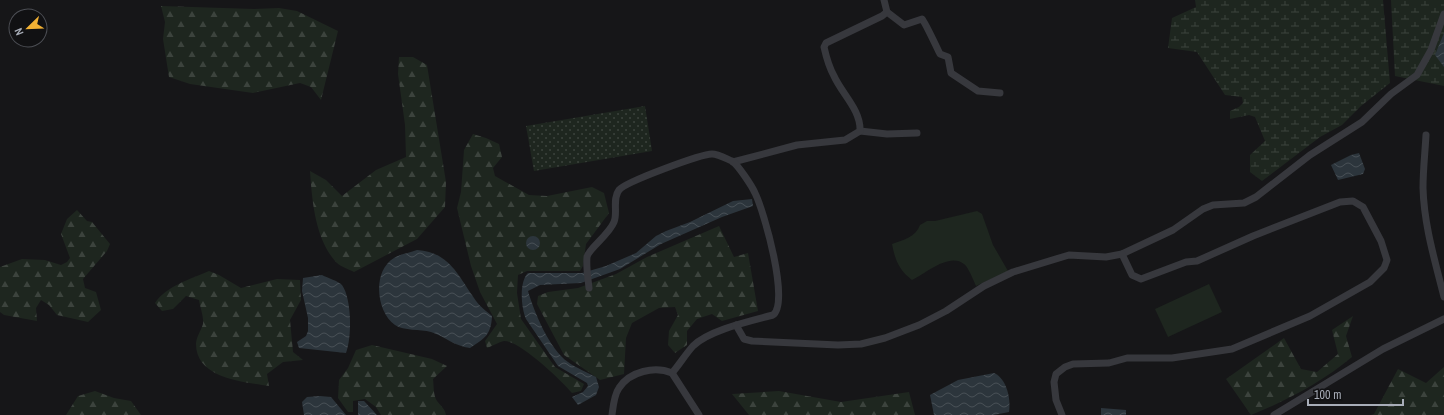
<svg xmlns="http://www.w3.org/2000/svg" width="1444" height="415" font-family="'Archivo Narrow',sans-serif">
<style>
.grass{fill:#1e261f}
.forest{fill:url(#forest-firs)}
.wetland{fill:url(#wetland-marsh)}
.park{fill:url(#park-dots)}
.water{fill:url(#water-waves)}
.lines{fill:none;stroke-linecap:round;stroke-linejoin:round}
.street{stroke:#37383d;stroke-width:7}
</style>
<defs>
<pattern id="forest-firs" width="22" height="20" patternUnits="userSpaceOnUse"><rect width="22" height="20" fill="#1e261f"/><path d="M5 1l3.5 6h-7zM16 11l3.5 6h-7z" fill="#3c433d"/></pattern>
<pattern id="wetland-marsh" width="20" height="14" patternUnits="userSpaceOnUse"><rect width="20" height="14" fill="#1e261f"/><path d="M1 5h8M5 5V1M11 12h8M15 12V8" fill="none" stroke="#3c433d"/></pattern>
<pattern id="park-dots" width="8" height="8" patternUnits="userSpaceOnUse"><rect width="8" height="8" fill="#1e261f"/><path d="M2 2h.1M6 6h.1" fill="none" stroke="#3c433d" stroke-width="1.8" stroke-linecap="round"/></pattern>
<pattern id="water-waves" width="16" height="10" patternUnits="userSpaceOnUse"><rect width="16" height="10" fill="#2c353c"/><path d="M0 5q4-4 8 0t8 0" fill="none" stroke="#485056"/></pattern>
</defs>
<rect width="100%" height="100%" fill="#161618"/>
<!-- grass -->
<g class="grass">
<path d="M977 211 982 214 993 245 1008 271 976 286C973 280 969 268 964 264 949 252 925 274 912 280 899 270 895 260 892 244 903 240 916 237 920 225L927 221H935Z"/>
<path d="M1209 284 1222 312 1168 337 1155 309Z"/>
</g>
<!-- forest -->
<g class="forest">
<path d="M161 6 254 9 279 8 297 11 338 31 321 100 311 87 300 83 253 93 190 84 169 77 163 39 165 22Z"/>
<path d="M399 57H413L427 65 446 182 445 207 417 239 354 272C348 269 339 266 335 261 315 238 312 200 310 171L326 180 342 196 376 170 406 157 405 125 398 74Z"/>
<path d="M473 134 486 138 499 144 502 157 493 168 495 176 529 195 547 196 592 187 604 193 609 213 586 244 583 266 580 271H527L518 275 517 293 521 319 555 367 584 384 581 391 572 393C562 381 519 340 504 341 499 342 492 346 487 348L485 341 497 324 480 292 471 266 457 208 461 192 464 150Z"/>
<path d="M77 210 87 221 92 222 110 244 107 251 83 279 85 288 96 292 101 310 88 322 57 315 49 305 41 300 36 308 37 321 4 315 0 312V267L22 259 45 260 61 265 67 262 70 258 61 234 67 219Z"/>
<path d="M719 226 734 257 748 253 758 311 722 321 712 314 697 319 687 331V345L675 353 668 345 669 331 678 315 675 307 659 308 632 323 626 338 624 374 600 380 564 355 537 304 538 296 548 292 578 288 616 274 647 257Z"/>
<path d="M209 271 219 275 241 288 277 279 300 280 301 300 290 320 293 352 303 360 283 362 267 374 269 386C245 382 196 379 196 344 196 337 201 331 203 324 204 317 200 307 199 300L186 296 173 309 162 311 155 303C166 286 191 279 209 271Z"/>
<path d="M1353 316 1346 336 1352 357C1322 382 1288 400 1251 415L1226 379 1284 338 1301 369 1317 372 1338 354 1332 330Z"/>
<path d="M372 345 432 359 447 366 433 379C434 386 433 395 437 401 441 406 445 409 446 415H381L376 407 365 399 353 401V412H348L338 398 339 380 348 368 356 350Z"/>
<path d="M1444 367V415H1371L1374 414 1398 369 1426 383Z"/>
<path d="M95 391 114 398 131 401 141 415H66L78 396Z"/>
<path d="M779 391 841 402 909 392 915 415H749L732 394Z"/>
</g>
<!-- wetland -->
<g class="wetland">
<path d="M1195 0H1383L1390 83 1361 106 1342 125 1320 137 1262 181 1250 172V155L1265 141 1255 117 1249 115 1230 119V111L1239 107 1243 103 1242 97 1225 95 1197 52 1168 48 1172 18 1196 7Z"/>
<path d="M1391 0H1444V86L1395 76Z"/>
</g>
<!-- park -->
<path class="park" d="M645 106 652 151 534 171 526 126Z"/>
<!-- water -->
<g class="water">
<path d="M1444 33V67L1435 55Z"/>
<path d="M1359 153 1365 169 1363 174 1338 180 1331 165 1351 155Z"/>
<path d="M752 199 753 206 722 217 661 244 620 269 581 283 540 285 528 291C534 312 550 350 568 362 576 368 587 372 596 377L599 387 596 395 578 405 572 397 583 392 588 386 587 383 558 366 526 319C521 307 519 282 528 273H582L606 266 636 253 656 236 666 231 690 222 733 201Z"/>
<circle cx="533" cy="243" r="7"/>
<path d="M417 250C449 252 458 275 474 298 478 305 486 311 492 316 491 335 485 338 470 348 454 346 446 337 431 332 420 329 404 331 395 325 376 312 372 271 394 258 400 254 410 253 417 250Z"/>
<path d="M322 275C328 278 338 281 342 285 352 299 352 338 346 353L299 348 297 342 306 336 308 331V318L302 291 303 278Z"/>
<path d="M994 373C1007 379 1011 399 1009 412L994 415H934L930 395 958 380Z"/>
<path d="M320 396 331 397 346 415H304L302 402 307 397Z"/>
<path d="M358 401H364L377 415H358Z"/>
<path d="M1101 408 1126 410V415H1101Z"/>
</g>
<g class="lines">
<!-- street -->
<g class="street">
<path d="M887 12 904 25 922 19C925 22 937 48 940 54L948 57 951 73 978 91 1000 93"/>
<path d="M860 131 887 134 917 133"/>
<path d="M1426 135C1425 153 1423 170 1423 188 1424 225 1435 261 1444 297"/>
<path d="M733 162 797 145 845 140 860 131C861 110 842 94 834 76 829 67 826 56 824 47L826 43 882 16 887 12 884 0"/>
<path d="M589 288C588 278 586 267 587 257 588 249 609 235 614 222 618 213 612 199 619 190 625 182 701 154 712 154 718 154 727 159 732 161 738 165 752 186 755 193 764 211 790 303 773 315 751 321 709 330 693 346 685 355 679 365 672 373"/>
<path d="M736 325 744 339 752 341 838 345 861 344 885 338 919 325 946 311 984 286 1013 272 1069 255 1106 257 1122 254 1173 230 1203 209 1213 205 1244 203 1256 197 1310 155 1362 122 1391 94 1417 75 1431 50 1444 14"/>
<path d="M612 415C613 407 614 395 619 388 630 371 655 366 672 373L699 415"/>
<path d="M1062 415 1056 400 1054 382 1056 374 1065 367 1073 364 1109 363 1127 358H1172L1232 349 1310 316 1370 282 1384 268 1387 260 1381 241 1363 207 1353 201 1340 202 1253 236 1197 261 1186 262 1141 279 1132 275 1122 254"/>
<path d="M1274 415 1383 349 1444 319"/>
</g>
</g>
<!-- north arrow -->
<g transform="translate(28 28) rotate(247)"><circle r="19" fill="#111113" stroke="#4d4f55"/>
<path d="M0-3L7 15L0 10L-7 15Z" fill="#f2b134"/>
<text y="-6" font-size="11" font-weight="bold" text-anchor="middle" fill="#a8adb8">N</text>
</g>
<!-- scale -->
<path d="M1308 399v6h95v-6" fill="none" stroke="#a8adb8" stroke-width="2"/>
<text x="1314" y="399" font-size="12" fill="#a8adb8" stroke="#111113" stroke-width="3" paint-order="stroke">100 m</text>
</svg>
